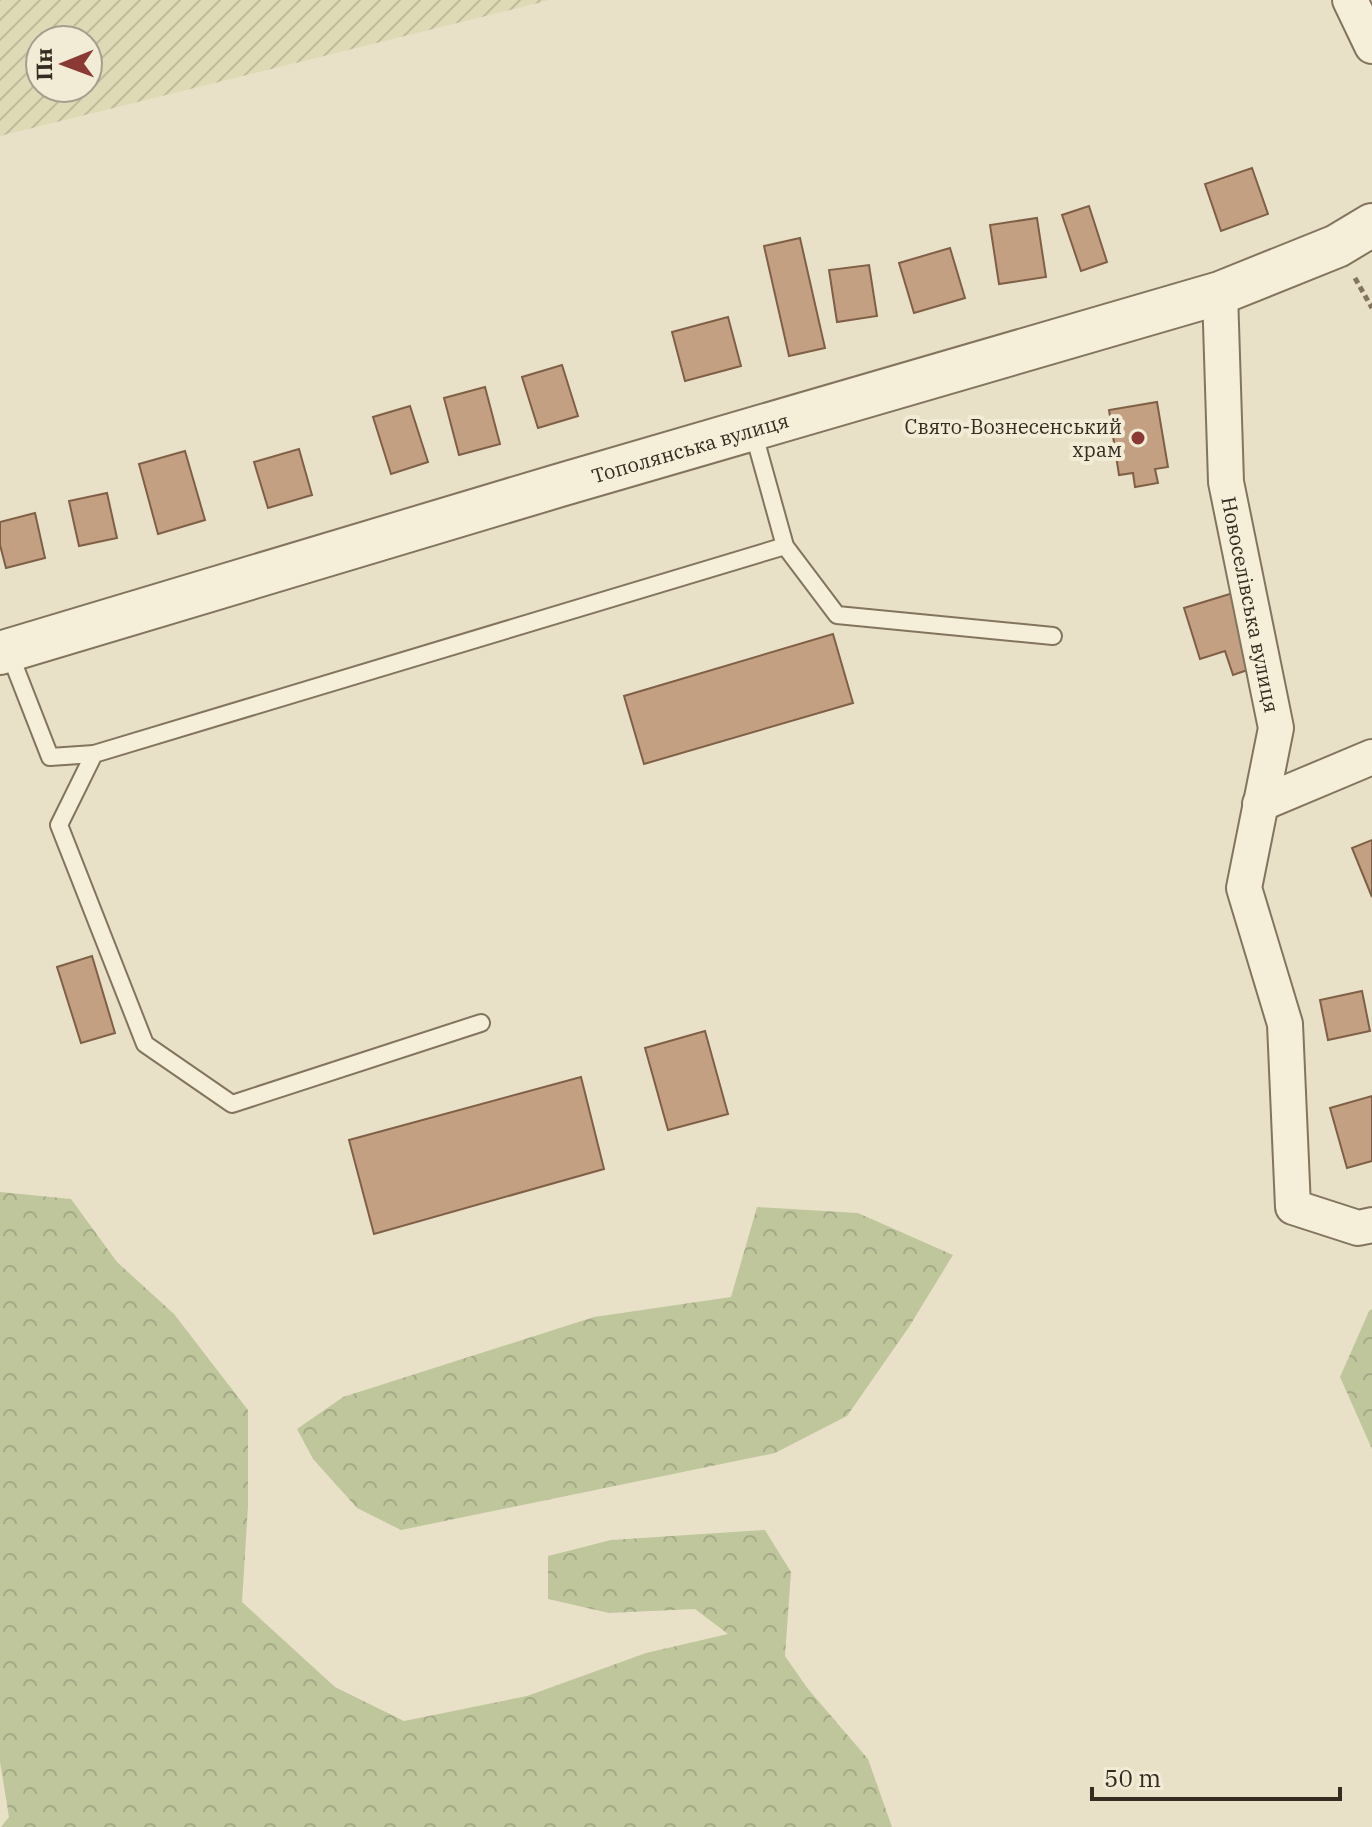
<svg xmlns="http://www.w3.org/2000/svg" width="1372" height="1827" font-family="'IBM Plex Serif',serif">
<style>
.farmland{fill:url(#farmland-furrows);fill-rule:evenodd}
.forest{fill:url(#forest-crowns)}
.building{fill:#c3a081;stroke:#7f6047;stroke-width:2}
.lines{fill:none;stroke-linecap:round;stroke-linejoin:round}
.service-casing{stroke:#83745e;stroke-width:20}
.minor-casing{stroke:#83745e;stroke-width:38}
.tertiary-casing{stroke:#83745e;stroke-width:46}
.path{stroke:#83745e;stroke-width:5;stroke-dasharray:6 4;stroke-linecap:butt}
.service{stroke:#f5eed9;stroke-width:16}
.minor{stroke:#f5eed9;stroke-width:34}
.tertiary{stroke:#f5eed9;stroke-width:42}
.poi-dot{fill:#8b3935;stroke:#f2ebd6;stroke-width:3}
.labels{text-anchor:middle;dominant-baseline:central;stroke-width:8;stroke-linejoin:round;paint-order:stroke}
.poi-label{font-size:20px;fill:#352b20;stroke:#f2ebd6;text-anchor:end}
.street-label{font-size:20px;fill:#352b20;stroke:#f2ebd6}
</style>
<defs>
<pattern id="farmland-furrows" width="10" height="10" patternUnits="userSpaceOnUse" patternTransform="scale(2)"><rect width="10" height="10" fill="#dedab5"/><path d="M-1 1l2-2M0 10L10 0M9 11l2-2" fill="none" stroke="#bfbb9b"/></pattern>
<pattern id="forest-crowns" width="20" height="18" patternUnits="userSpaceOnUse" patternTransform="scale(2)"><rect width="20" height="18" fill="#bfc69c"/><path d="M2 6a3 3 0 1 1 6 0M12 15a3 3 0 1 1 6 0" fill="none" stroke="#a5aa86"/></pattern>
</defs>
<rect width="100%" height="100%" fill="#e9e1c7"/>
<!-- farmland -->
<path class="farmland" d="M0 0H550L0 136ZM40 40H88V88H40Z"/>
<!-- forest -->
<g class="forest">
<path d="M0 1192 71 1199 117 1262 174 1314 248 1410V1506L242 1602 335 1687 404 1721 527 1696 646 1653 728 1634 695 1609 609 1613 548 1599V1556L611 1540 765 1530 791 1572 785 1656 808 1689 868 1759 892 1827H1L9 1817 0 1762Z"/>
<path d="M757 1207 858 1213 953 1255 909 1327 847 1416 775 1453 401 1530 357 1508 313 1459 297 1429 343 1397 594 1317 731 1297Z"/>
<path d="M1372 1309V1449L1340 1377 1369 1311Z"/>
</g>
<!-- building -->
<g class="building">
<path d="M1252 168 1268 214 1221 231 1205 184Z"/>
<path d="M1089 206 1107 262 1081 271 1062 215Z"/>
<path d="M1037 218 1046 277 999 284 990 225Z"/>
<path d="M800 238 825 348 789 356 764 246Z"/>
<path d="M950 248 965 298 914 313 899 263Z"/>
<path d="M869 265 877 316 837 322 829 270Z"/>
<path d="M728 317 741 366 685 381 672 332Z"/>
<path d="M562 365 578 416 538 428 522 377Z"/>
<path d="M485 387 500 444 459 455 444 398Z"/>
<path d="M1157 402 1168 467 1155 469 1158 483 1135 487 1133 473 1119 475 1109 410Z"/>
<path d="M410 406 428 462 391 474 373 417Z"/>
<path d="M299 449 312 495 268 508 254 462Z"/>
<path d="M185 451 205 520 158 534 139 464Z"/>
<path d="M107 493 117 538 79 546 69 501Z"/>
<path d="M35 513 45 558 6 568 0 545V522Z"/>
<path d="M1233 593 1256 667 1233 675 1225 651 1200 659 1184 608Z"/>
<path d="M833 634 853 703 644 764 624 696Z"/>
<path d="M1372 840V897L1352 848Z"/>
<path d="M92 956 115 1033 81 1043 57 967Z"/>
<path d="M1362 991 1370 1031 1328 1040 1320 1000Z"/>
<path d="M705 1031 728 1114 668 1130 645 1048Z"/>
<path d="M581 1077 604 1169 374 1234 349 1140Z"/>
<path d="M1372 1096V1161L1347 1168 1330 1108Z"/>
</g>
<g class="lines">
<defs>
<g id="service">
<path d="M753 431 785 546 837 615 1053 636"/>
<path d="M9 652 50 757 94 754"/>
<path d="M481 1023 232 1104 145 1044 59 825 94 754 785 546"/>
</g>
<g id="minor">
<path d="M1350 0 1372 46"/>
<path id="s1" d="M1220 293 1226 482 1276 728 1244 888 1285 1024 1293 1207 1358 1228 1372 1225"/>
<path d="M1260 804 1372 757"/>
</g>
<g id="tertiary">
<path id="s2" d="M0 653 557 486 1220 293 1337 246 1372 225"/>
</g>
</defs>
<!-- service casing -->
<use href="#service" class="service-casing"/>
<!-- minor casing -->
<use href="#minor" class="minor-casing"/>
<!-- tertiary casing -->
<use href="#tertiary" class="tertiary-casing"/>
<!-- path -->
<path class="path" d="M1355 278 1372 308"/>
<!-- service -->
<use href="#service" class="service"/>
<!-- minor -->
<use href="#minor" class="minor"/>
<!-- tertiary -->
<use href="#tertiary" class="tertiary"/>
</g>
<!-- markers -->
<circle class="poi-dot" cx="1138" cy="438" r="8"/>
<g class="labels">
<!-- poi labels -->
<g class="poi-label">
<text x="1122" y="426">Свято-Вознесенський<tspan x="1122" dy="23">храм</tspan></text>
</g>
<!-- street labels -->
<g class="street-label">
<text stroke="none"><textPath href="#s2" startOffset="720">Тополянська вулиця</textPath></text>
<text stroke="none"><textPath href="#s1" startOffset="314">Новоселівська вулиця</textPath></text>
</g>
</g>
<!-- north arrow -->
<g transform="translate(64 64) rotate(269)"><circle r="38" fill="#f2ebd6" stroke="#a69e8d" stroke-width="2"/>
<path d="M0-6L14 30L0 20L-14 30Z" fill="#8b3935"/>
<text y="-12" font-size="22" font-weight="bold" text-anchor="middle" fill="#352b20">Пн</text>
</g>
<!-- scale -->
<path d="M1092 1787v12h248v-12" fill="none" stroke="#352b20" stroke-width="4"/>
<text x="1104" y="1787" font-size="24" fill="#352b20" stroke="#f2ebd6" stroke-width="6" paint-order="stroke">50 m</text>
</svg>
